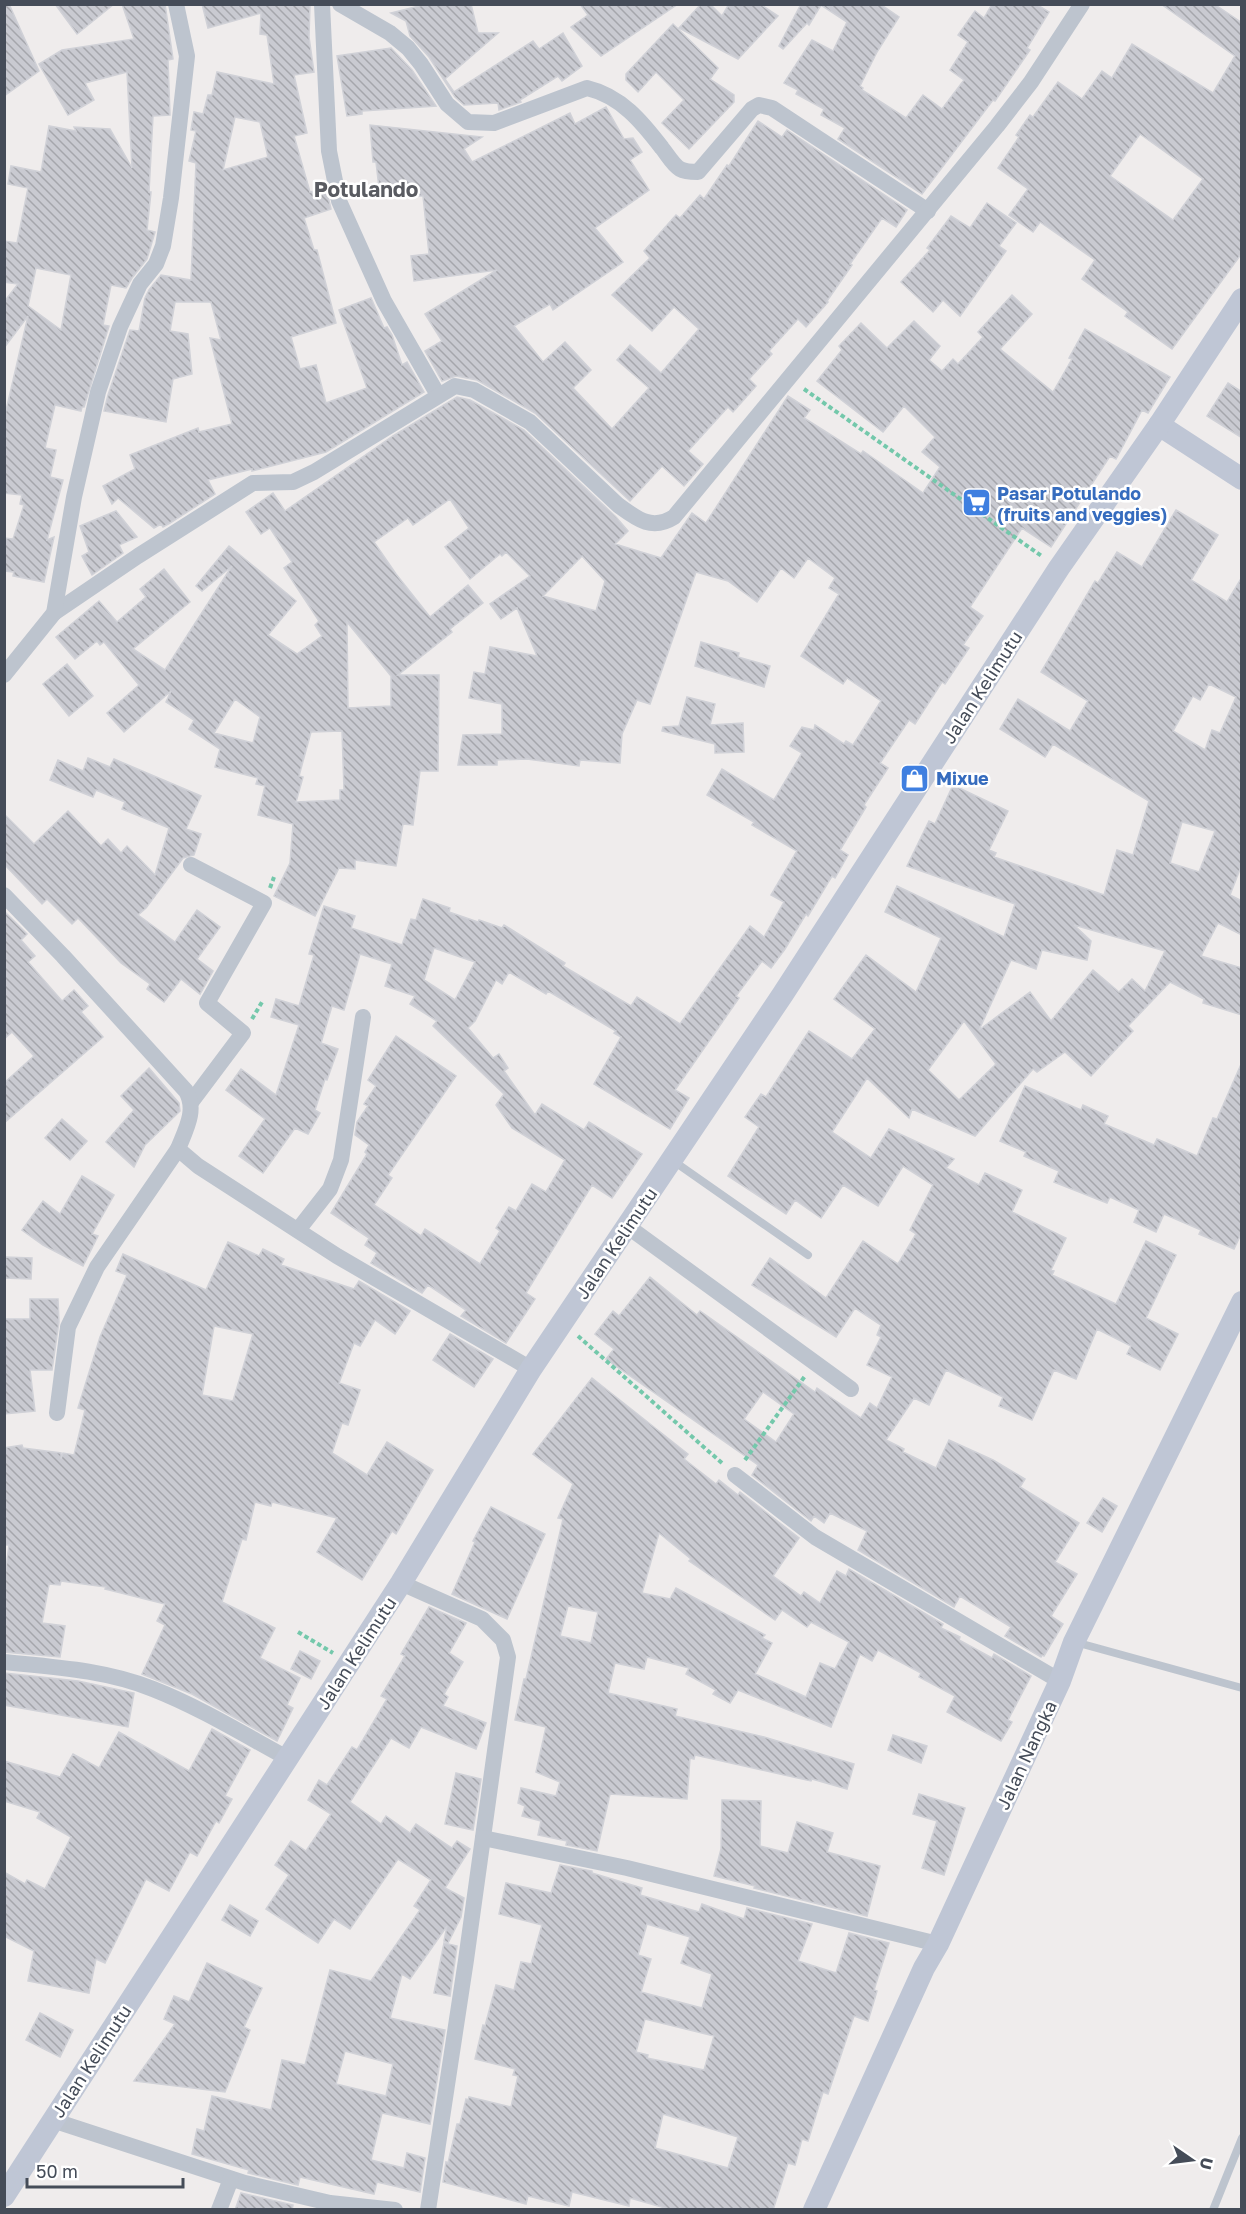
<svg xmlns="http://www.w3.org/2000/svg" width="1246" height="2214" font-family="'Golos Text',sans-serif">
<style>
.building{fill:url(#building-back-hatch);stroke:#d0d1d7;stroke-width:1.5;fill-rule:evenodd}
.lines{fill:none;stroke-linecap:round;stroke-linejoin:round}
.path{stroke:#74c8ab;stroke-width:4;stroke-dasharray:4.5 3;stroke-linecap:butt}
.lane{stroke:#bdc4ce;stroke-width:8}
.street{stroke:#bdc4ce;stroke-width:16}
.secondary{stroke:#bfc6d5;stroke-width:22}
.labels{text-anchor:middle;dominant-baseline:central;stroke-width:5;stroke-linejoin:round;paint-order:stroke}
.shop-label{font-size:18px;font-weight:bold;fill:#366cbe;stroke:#fff;text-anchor:start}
.street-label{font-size:18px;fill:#454c58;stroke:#fff}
.quarter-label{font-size:21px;font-weight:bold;fill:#595b61;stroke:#fff}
</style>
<defs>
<pattern id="building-back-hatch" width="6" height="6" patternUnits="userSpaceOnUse" patternTransform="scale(1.5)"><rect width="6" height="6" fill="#c9cad1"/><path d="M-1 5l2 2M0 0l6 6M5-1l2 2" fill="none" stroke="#a5a6ac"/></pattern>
</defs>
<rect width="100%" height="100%" fill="#efecec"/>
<!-- building -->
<g class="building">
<path d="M4 4H9L39 71 4 96Z"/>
<path d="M55 4H114L77 34Z"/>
<path d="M122 4H165L173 59 168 60 170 115 153 116 149 192H151L147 230 155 232 147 259 132 278 126 288 111 285 103 325 109 326 84 407H82L81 411 55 405 45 448 56 450 50 477 63 480 47 540 54 537 44 582 13 576 14 572 4 571V538L13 539 24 505 20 504 22 495 4 493V419L28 316 4 348V302L18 284 4 282V241L17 243 28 188 8 184 11 166 41 172 49 126 76 131 74 127 110 129 132 168 127 72 85 83 94 100 68 115 39 64 62 50 134 39ZM36 268 71 275 61 330 28 306Z"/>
<path d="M202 4H310L309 37 314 72 294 75 307 133 294 136 310 192 326 188 331 209 304 218 314 250H317L336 323 291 337 300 369 316 365 326 403 367 388 339 310 371 298 384 328 387 327 392 335 402 365 407 362 424 392 326 452 252 471V469L208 480 215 494 170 523 163 527 161 524 154 528 118 498 112 504 103 486 135 469 130 455 198 428 199 432 232 424 210 338 221 340 211 302H175L170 331 188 334 192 374 173 379 166 422 104 411 108 395 130 330 139 331 145 298 149 290 161 275 191 280 196 163 189 161 196 131 191 130 194 112 203 114 208 95H212L217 72 274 84 267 35 260 34 261 13 208 28ZM235 117 260 122 268 157 223 170Z"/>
<path d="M427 4H471L478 33H498L445 79 454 92 533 41 539 49 563 33 582 66 562 81 558 76 520 100 521 102 499 110 498 103 464 105 455 97 429 57 410 36 406 21 391 13Z"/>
<path d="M580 4H678L601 56 571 27 588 15Z"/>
<path d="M701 4H710L722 16 729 4H760L778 16 738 59 679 28Z"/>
<path d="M801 4H880L899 17 877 52 860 86 863 88 862 90 906 118 923 95 942 109 964 80 950 70 968 42 958 35 975 11 984 18 992 4H1036L1049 12 1027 48 1030 50 995 101 993 100 922 194 838 139 845 128 821 115 824 109 796 94 798 90 784 83 812 40 833 51 847 22 821 5 809 25 807 23 783 49 779 46Z"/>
<path d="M1161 4H1214L1242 23V253L1172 349 1125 316 1128 312 1082 279 1095 260 1040 222 1033 232 1009 215 1028 189 998 168 1019 137 1016 135 1030 115 1033 117 1058 82 1082 99 1102 71 1112 78 1132 44 1213 93 1235 56ZM1140 134 1203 179 1173 220 1110 176Z"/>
<path d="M673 24 718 68 710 79 734 95V102L689 149 662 123 684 100 656 72 638 92 626 80V74Z"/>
<path d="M391 48 412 70 436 106 362 111V114L347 116 337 56Z"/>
<path d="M606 107 624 139 633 138 642 152 630 160 649 190 595 228 623 262 553 310 550 304 514 326 543 362 565 342 591 370 573 388 612 429 649 388 617 360 630 345 661 373 699 329 674 307 652 331 612 295 650 258 644 251 676 215 680 218 700 195 704 199 727 165 729 166 758 121 782 137 787 130 907 210 896 227 882 218 850 264 852 265 827 301 828 302 806 327 798 319 769 351 772 354 749 379 756 386 733 412 728 407 688 451 703 464 684 486 662 466 630 501 535 413 477 380 456 376 442 381 425 351 442 341 425 314 497 270 414 281 411 256 429 254 423 196H416V194L380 197 376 162H373L370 125 482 137 464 149 472 162 570 113 575 124Z"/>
<path d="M987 203 1016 223 999 246 1006 251 960 316 943 300 933 312 901 282 930 250 927 248 951 216 970 228Z"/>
<path d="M1012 295 1032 314 1000 349 1053 392 1072 359 1069 358 1085 329 1170 377 1148 413 1142 410 1116 459 1110 456 1051 547 1022 528 970 607 983 616 963 645 969 648 945 684 942 682 915 724 909 720 880 763 888 768 864 805 866 807 840 850 848 855 835 878 832 876 808 916 806 914 785 949 771 968 762 961 736 996 739 998 675 1090 689 1098 670 1129 594 1084 621 1037 614 1033 616 1031 548 991 546 994 509 972 502 984 496 980 475 1021 468 1028 493 1058 499 1054 508 1068 504 1071 535 1115 542 1104 584 1130 589 1122 642 1154 612 1198 592 1185 526 1293 535 1299 506 1343 461 1316 466 1310 428 1285 422 1293 371 1263 377 1253 365 1245 369 1238 331 1213 367 1154 365 1152 369 1145 355 1135 357 1122 368 1106 364 1104 376 1086 368 1080 396 1036 456 1076 388 1175 392 1178 374 1205 421 1236 425 1229 480 1264 500 1231 496 1228 509 1207 516 1211 532 1184 546 1192 565 1160 512 1128 496 1105 504 1094 433 1026 437 1021 410 1004 415 996 385 986 392 964 360 954 344 1010 332 1006 321 1043 338 1049 327 1080 325 1079 315 1110 320 1113 308 1134 295 1128 263 1173 239 1156 265 1119 226 1090 241 1069 276 1095 299 1025 271 1017 276 999 299 1006 314 955 309 954 324 906 355 916 351 928 402 945 411 919 416 920 423 899 450 908 449 912 478 922 479 920 502 928 504 925 565 963 563 966 631 1006 637 997 680 1024 750 926 764 937 784 902 771 895 797 851 752 825 754 822 707 795 722 769 774 800 802 753 790 746 802 727 814 730 815 725 844 744 846 741 853 745 881 701 847 678 843 684 801 656 839 594 829 588 835 578 808 558 794 578 781 568 757 602 728 581 696 572 650 704 637 700 622 734 620 763 580 760 579 766 527 759 497 760V765H458L463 735 502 734V704L469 698 474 672 485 674 490 647 537 656 517 608 501 619 490 604 530 576 506 552 502 556 500 554 470 579 445 547 469 528 450 499 413 525 408 518 374 542 396 574 430 617 468 585 483 603 450 629 452 632 398 675H439L438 771H420L413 825 403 824 396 866 355 860V869L339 868 315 916 274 896 290 863 293 824 258 815 265 786 256 784 258 778 215 767 220 749 189 729 194 720 166 702 171 691 124 732 107 713 139 685 104 642 100 645 97 641 75 659 56 637 99 601 117 622 146 597 140 589 164 569 190 602 133 649 165 670 232 566 202 591 196 586 229 546 296 601 268 635 297 654 322 636 315 625 319 621 284 568 292 562 270 528 261 534 246 512 273 493 285 511 393 436 457 397 470 400 524 430 616 517 628 531 615 544 661 558 692 513 706 523 788 396 810 410 804 418 861 454 863 451 923 493 940 467 922 452 935 437 904 406 883 432 817 381 842 350 839 346 861 323 887 348 914 321 940 346 929 360 942 371 953 359 958 364 983 337 978 332ZM582 556 605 581 596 611 543 596ZM347 622 391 676V706L348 708ZM235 699 260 717 253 743 214 733ZM342 731 344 790H340V800L296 802 303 777 299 776 311 732ZM434 948 475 962 455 1000 424 980Z"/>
<path d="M1228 383 1242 392V438L1207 416Z"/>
<path d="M1176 510 1218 535 1191 580 1227 602 1242 577V864L1230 895 1242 901V935L1218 923 1201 956 1242 968V1015L1203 1003 1204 999 1170 982 1128 1026 1133 1031 1091 1076 1065 1052 1037 1072 1033 1069 975 1136 912 1109 909 1118 867 1078 832 1132 871 1158 889 1129 954 1159 946 1168 979 1185 985 1173 1022 1190 1012 1212 1066 1238 1051 1270 1054 1271 1052 1275 1116 1304 1146 1241 1176 1255 1146 1318 1178 1334 1160 1370 1127 1354 1131 1346 1097 1329 1076 1379 1054 1370 1032 1420 999 1406 1003 1397 946 1370 929 1405 914 1398 886 1440 904 1449 903 1452 936 1468 949 1440 993 1460 1025 1479 1020 1487 1079 1523 1055 1562 1077 1574 1051 1616 1063 1624 1044 1656 1042 1655 1041 1657 1005 1636 1011 1627 960 1596 954 1607 858 1550 867 1531 830 1513 824 1523 814 1516 811 1521 752 1475 758 1465 606 1359 614 1349 595 1334 613 1311 619 1316 650 1277 697 1315 700 1311 815 1392 817 1388 861 1418 870 1403 877 1408 892 1377 867 1365 881 1337 877 1335 881 1325 855 1308 836 1337 752 1285 770 1258 826 1298 863 1241 898 1264 916 1234 910 1230 933 1185 903 1166 878 1206 843 1185 821 1218 795 1200 786 1214 728 1176 759 1127 745 1117 761 1094 766 1097 809 1031 852 1059 875 1029 834 999 866 955 916 992 941 938 885 912 897 886 1004 937 1015 904 907 866 929 821 935 824 953 785 1008 811 989 850 996 853 994 857 1104 895 1117 850 1133 855 1149 801 1053 744 1045 757 1000 729 1018 699 1070 731 1088 701 1041 672 1095 581 1098 583 1117 552 1142 567ZM1209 684 1236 697 1220 733 1212 730 1205 750 1173 731 1193 696 1200 700ZM1182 822 1215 831 1199 872 1170 863ZM1074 925 1165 951 1145 991 1132 979 1119 992 1093 970 1051 1021 1030 992 979 1030 1011 960 1036 969 1042 950 1087 960 1091 941ZM964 1021 996 1064 959 1100 928 1070ZM763 1392 794 1414 776 1442 744 1419Z"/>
<path d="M116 511 137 537 119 545 123 553 92 575 82 556 89 552 80 526Z"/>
<path d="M701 642 739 653 738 657 770 666 764 687 695 666Z"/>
<path d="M67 664 93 696 69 716 43 684Z"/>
<path d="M687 697 715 704 710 725 743 723 744 752 715 753V744L662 731 663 727 679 726Z"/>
<path d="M88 758 110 767 114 759 201 796 186 829 201 834 194 855 183 858 146 908 138 915 175 942 197 910 220 927 197 959 213 971 200 994 181 979 164 1002 147 989 150 984 121 963 78 918 72 924 47 899 42 904 4 864V814L34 844 68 811 101 846 108 839 121 853 127 846 155 875 169 828 122 809 125 802 96 790 93 797 50 780 58 760 83 771Z"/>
<path d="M4 911 27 934 21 940 35 956 28 962 62 1001 74 990 88 1006 81 1012 103 1037 4 1123V1083L34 1056 12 1032 4 1039Z"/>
<path d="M1242 1062V1232L1234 1249 1199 1234 1201 1230 1164 1214 1156 1232 1134 1222 1139 1210 1110 1197 1107 1203 1054 1182 1059 1171 1024 1156 1026 1152 1000 1141 1025 1086 1081 1110 1083 1105 1108 1116 1104 1124 1154 1145 1157 1139 1197 1156 1213 1118 1217 1119Z"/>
<path d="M149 1068 179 1103 180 1111 145 1145 134 1167 106 1142 134 1110 121 1096Z"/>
<path d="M62 1119 87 1141 70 1160 45 1138Z"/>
<path d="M82 1176 114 1195 92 1234 98 1236 83 1266 43 1245 22 1230 43 1201 60 1214Z"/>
<path d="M228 1242 259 1256 263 1249 284 1259 281 1265 354 1289 359 1281 410 1311 395 1334 375 1320 360 1346 354 1343 339 1383 360 1390 348 1425 342 1423 332 1453 367 1475 387 1442 433 1470 396 1534 392 1531 362 1580 317 1552 337 1518 272 1502 271 1506 255 1502 246 1540 242 1539 222 1602 275 1628 260 1658 300 1678 287 1705 293 1708 277 1741 192 1694 142 1674 165 1625 157 1621 165 1604 105 1589 106 1587 61 1581 60 1585 49 1584 42 1623 65 1626 60 1657 4 1652V1584L9 1545H4V1448L22 1445 23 1448 61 1453V1459L63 1453 74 1455 85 1410 78 1408 100 1337 127 1275 116 1271 123 1254 206 1290ZM214 1326 253 1334 233 1401 202 1395Z"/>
<path d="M4 1257 32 1258 31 1279 4 1278Z"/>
<path d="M30 1299H58L59 1322 52 1370H30L35 1411 4 1414V1319H30Z"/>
<path d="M450 1334 493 1359 474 1387 433 1360Z"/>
<path d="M592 1378 688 1454 684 1459 716 1484 719 1480 738 1495 740 1492 799 1538 773 1576 801 1596 804 1592 820 1603 837 1571 846 1576 849 1569 943 1624 941 1628 960 1637 959 1640 992 1658 994 1654 1031 1676 1008 1720 1012 1722 1001 1741 947 1712 955 1696 919 1677 921 1673 878 1650 872 1661 860 1654 831 1727 738 1690 730 1703 713 1694 716 1690 686 1674 689 1668 647 1657 644 1669 615 1663 608 1693 677 1709 675 1716 764 1737 854 1764 847 1789 812 1779 811 1781 695 1755 694 1759 690 1758 687 1799 610 1794 597 1851 566 1845 567 1841 538 1835 541 1821 522 1816 525 1806 518 1803 521 1788 556 1796 560 1782 536 1772 546 1727 515 1720 524 1679H526L563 1519 558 1518 573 1484 533 1454ZM659 1533 691 1559 689 1561 775 1620 782 1610 807 1627 811 1622 849 1642 835 1669 820 1663 806 1697 755 1674 772 1643 762 1638 765 1635 676 1588 670 1599 642 1593ZM568 1606 598 1612 591 1643 560 1636Z"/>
<path d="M1103 1498 1117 1506 1102 1532 1087 1523Z"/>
<path d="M491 1507 545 1534 507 1619 452 1594 475 1542 473 1541Z"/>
<path d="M429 1607 466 1623 449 1653 463 1662 444 1694 448 1697 443 1706 486 1723 476 1749 421 1727 409 1748 391 1738 350 1802 381 1824 386 1816 410 1833 416 1824 452 1848 457 1841 470 1849 445 1888 464 1898 461 1917 448 1943 444 1941 447 1926 410 1979 402 1974 390 2018 445 2030 430 2124 382 2113 371 2160 404 2168 407 2153 425 2158 420 2192 377 2182 374 2194 300 2177 298 2185 248 2173 249 2170 192 2154 197 2129 204 2131 212 2096 271 2110 282 2060 305 2065 330 1970 371 1981 420 1910 414 1906 431 1880 398 1859 350 1929 334 1919 318 1943 266 1909 289 1875 275 1865 291 1841 306 1851 331 1814 308 1800 319 1780 327 1785 352 1747 357 1750 387 1699 381 1696 405 1656 401 1654ZM345 2051 393 2064 386 2096 336 2084Z"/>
<path d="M300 1651 320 1661 311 1679 291 1669Z"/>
<path d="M4 1673 78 1681 134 1693 128 1727 4 1705Z"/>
<path d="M212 1729 250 1750 225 1796 232 1799 219 1823 216 1821 197 1856 190 1852 169 1891 146 1879 105 1963 96 1959 89 1993 28 1981 34 1951 4 1936V1872L25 1884 27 1880 45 1889 71 1837 37 1818 40 1812 4 1801V1761L60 1777 73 1754 99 1768 119 1732 189 1771Z"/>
<path d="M893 1735 927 1746 921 1763 888 1750Z"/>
<path d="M456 1773 481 1779 473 1830 445 1824Z"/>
<path d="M919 1794 965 1808 944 1875 922 1868 937 1821 913 1814Z"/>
<path d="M722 1800 761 1801 760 1846 788 1853 797 1822 833 1833 827 1852 880 1866 867 1916 754 1888 755 1886 714 1876 721 1849Z"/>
<path d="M560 1865 592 1871V1873L642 1888 640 1895 699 1912 702 1904 744 1919 747 1908 812 1924 798 1961 836 1973 849 1933 889 1943 874 1990 877 1991 868 2021 854 2016 828 2094 823 2092 808 2141 802 2139 795 2165 788 2163 773 2210H672L630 2198 629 2206 572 2192 569 2206 528 2196 526 2204 443 2182 446 2162 448 2163 457 2124H460L466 2099 468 2100 469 2097 511 2107 518 2076 513 2075 515 2069 475 2059 483 2025 485 2026 496 1985 514 1990 521 1962 531 1964 542 1925 499 1914 506 1883 551 1893ZM647 1924 690 1937 681 1963 712 1974 702 2008 641 1992 651 1959 638 1955ZM645 2019 714 2036 704 2070 647 2058 648 2055 636 2052ZM663 2114 738 2137 728 2168 655 2148Z"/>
<path d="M230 1905 258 1921 250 1936 222 1920Z"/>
<path d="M444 1943 457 1946 450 1996 434 1993Z"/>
<path d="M207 1963 262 1988 244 2027 250 2030 225 2092 134 2081 175 2024 164 2019 174 1996 189 2002Z"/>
<path d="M40 2013 73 2030 60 2057 26 2040Z"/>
<path d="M241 2193 293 2205 292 2210H235Z"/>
</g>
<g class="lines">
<!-- path -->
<g class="path">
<path d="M804 389 1043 557"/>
<path d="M270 888 274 877"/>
<path d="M252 1019 262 1002"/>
<path d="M578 1336 723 1464"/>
<path d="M745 1460 805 1376"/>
<path d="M298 1632 333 1653"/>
</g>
<!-- lane -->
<g class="lane">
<path d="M672 1160 808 1255"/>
<path d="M1075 1642 1242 1688"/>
<path d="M1213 2210 1242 2138"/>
</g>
<!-- street -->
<g class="street">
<path d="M322 4 329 151 339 201 384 301 438 395"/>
<path d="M340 4 390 33 408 48 421 64 447 104 468 122 494 123 587 88C621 96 642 122 662 148 667 154 673 165 680 169 685 172 693 172 698 172L752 109 759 105 772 108 928 211"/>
<path d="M54 613 138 556 253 483 293 482 314 472 455 386 474 390 530 422 618 505C637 519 652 531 674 517L997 126 1031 82 1082 4"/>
<path d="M4 675 54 613 74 497 98 392 120 327 140 284 156 264 163 246 171 198 187 56 176 4"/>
<path d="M191 865 264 903 207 1003 243 1033 192 1101"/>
<path d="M4 895 63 956 186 1091C197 1110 186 1129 178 1149L198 1166 337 1256 531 1369"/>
<path d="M627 1226 851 1389"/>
<path d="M298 1230 330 1189 341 1160 363 1017"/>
<path d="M57 1413 68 1327 97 1267 178 1149"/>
<path d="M735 1475 815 1537 1060 1681"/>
<path d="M401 1583 482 1619 503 1640 508 1657 466 1960 428 2210"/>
<path d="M4 1662C54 1667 106 1670 153 1689 199 1707 243 1734 287 1758"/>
<path d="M483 1838 627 1868 938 1944"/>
<path d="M52 2120 245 2183 330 2203 395 2210"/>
<path d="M219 2210 231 2179"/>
</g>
<!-- secondary -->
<g class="secondary">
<path d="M1159 425 1242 479"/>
<path d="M4 2196 401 1583 531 1369 783 994 1059 568 1159 425 1242 299"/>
<path d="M814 2210 924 1968 938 1944 1060 1681 1074 1642 1242 1302"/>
</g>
</g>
<!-- icons -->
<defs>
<symbol id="supermarket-square" viewBox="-11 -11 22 22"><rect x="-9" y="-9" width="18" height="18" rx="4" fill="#3f7fe0" stroke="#fff"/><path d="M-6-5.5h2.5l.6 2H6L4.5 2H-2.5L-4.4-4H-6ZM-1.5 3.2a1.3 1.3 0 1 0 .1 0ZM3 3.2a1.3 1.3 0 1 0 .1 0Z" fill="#fff"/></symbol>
<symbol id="shop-square" viewBox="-11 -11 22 22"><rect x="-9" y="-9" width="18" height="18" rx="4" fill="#3f7fe0" stroke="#fff"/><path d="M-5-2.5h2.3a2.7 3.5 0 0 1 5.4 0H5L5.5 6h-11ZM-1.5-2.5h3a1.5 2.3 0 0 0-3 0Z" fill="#fff"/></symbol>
</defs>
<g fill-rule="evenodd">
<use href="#supermarket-square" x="960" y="486" width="33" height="33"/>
<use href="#shop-square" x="898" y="762" width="33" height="33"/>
</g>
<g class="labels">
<!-- shop labels -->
<g class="shop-label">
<text x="997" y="493">Pasar Potulando<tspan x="997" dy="21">(fruits and veggies)</tspan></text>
<text x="936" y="778">Mixue</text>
</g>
<!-- street labels -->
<g class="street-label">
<text transform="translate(982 687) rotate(-57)">Jalan Kelimutu</text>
<text transform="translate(616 1243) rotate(-56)">Jalan Kelimutu</text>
<text transform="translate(356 1653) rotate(-57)">Jalan Kelimutu</text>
<text transform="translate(1026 1755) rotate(-65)">Jalan Nangka</text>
<text transform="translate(91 2061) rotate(-57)">Jalan Kelimutu</text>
</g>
<!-- quarter labels -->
<g class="quarter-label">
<text x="366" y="189">Potulando</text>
</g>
</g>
<!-- border -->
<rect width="1246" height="2214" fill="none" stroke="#454c58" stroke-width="12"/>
<!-- north arrow -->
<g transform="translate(1192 2160) rotate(104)" stroke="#ffffff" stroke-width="4.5" paint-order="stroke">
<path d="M0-4.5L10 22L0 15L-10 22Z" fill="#454c58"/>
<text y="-9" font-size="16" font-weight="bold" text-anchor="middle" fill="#454c58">U</text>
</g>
<!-- scale -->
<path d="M27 2178v9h156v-9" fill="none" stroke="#454c58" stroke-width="3"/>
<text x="36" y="2178" font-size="18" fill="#454c58" stroke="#ffffff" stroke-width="4.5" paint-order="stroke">50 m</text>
</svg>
